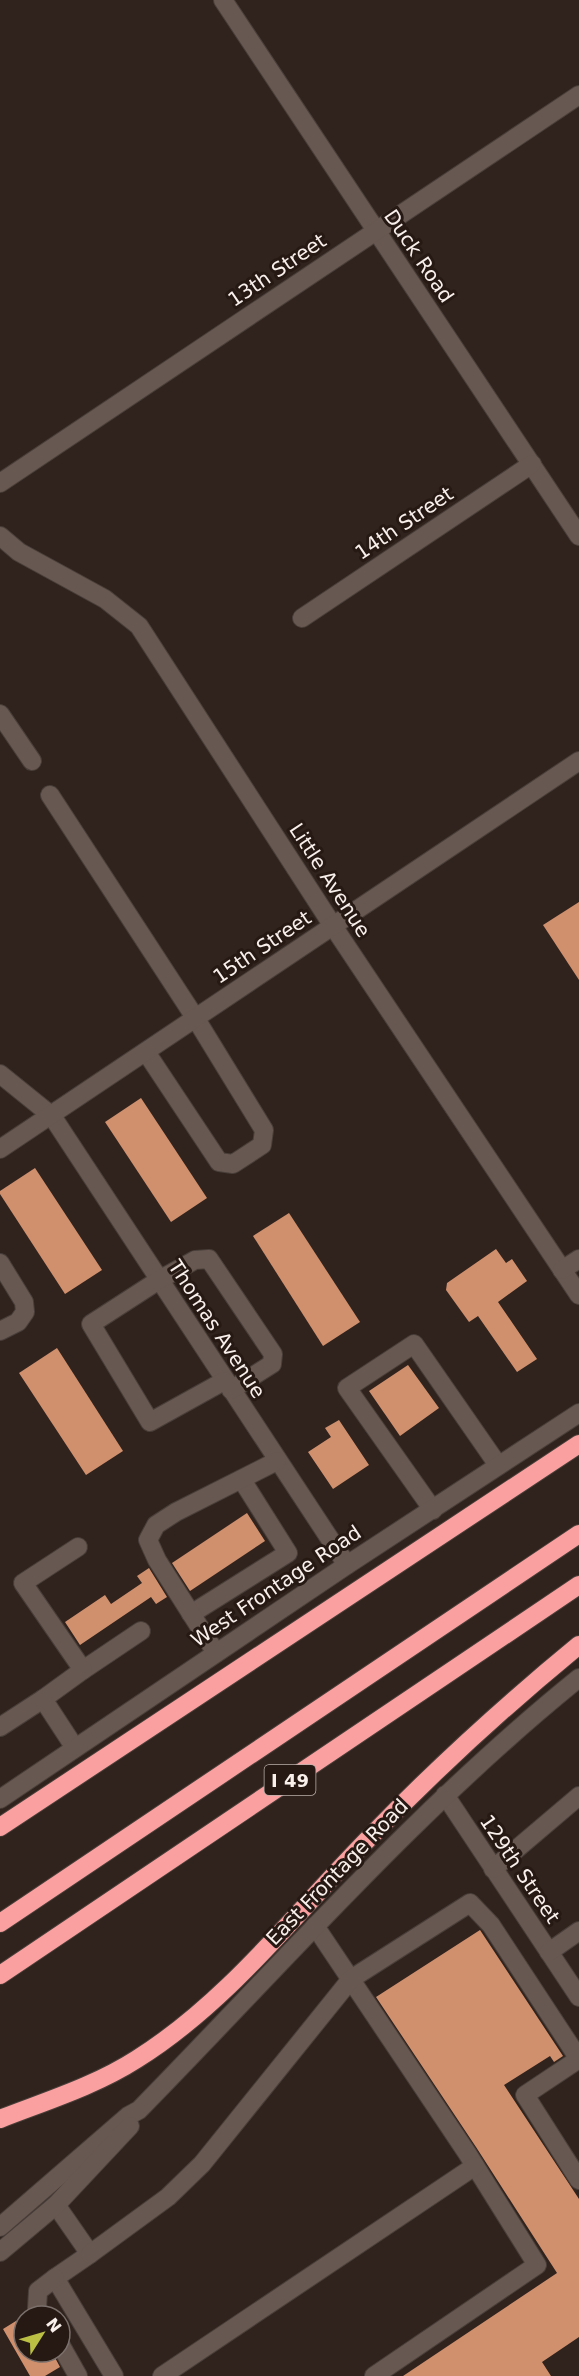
<svg xmlns="http://www.w3.org/2000/svg" width="579" height="2376" font-family="'DejaVu Sans',sans-serif">
<style>
.building{fill:#d0906e}
.lines{fill:none;stroke-linecap:round;stroke-linejoin:round}
.minor-casing{stroke:#493e39;stroke-width:20}
.highway-casing{stroke:#493e39;stroke-width:20}
.minor{stroke:#675851;stroke-width:18}
.highway{stroke:#fba0a0;stroke-width:18}
.labels{text-anchor:middle;dominant-baseline:central;stroke-width:6;stroke-linejoin:round;paint-order:stroke}
.shield{fill:#261914;stroke:#bab0ab;stroke-width:1.5}
.shield-label{font-size:18px;font-weight:bold;fill:#f9f0ec}
.street-label{font-size:20px;fill:#f9f0ec;stroke:#261914}
</style>
<rect width="100%" height="100%" fill="#30231d"/>
<!-- building -->
<g class="building">
<path d="M579 902V980L543 925Z"/>
<path d="M141 1098 207 1198 171 1222 105 1122Z"/>
<path d="M35 1168 102 1270 65 1294 0 1194V1191Z"/>
<path d="M289 1213 360 1322 323 1346 253 1236Z"/>
<path d="M496 1249 506 1263 512 1259 527 1281 498 1302 537 1359 517 1372 478 1316 469 1322 446 1290 447 1283Z"/>
<path d="M57 1348 123 1451 86 1475 19 1373Z"/>
<path d="M408 1365 439 1408 400 1436 369 1391Z"/>
<path d="M339 1420 369 1465 333 1489 308 1452 331 1437 325 1428Z"/>
<path d="M247 1513 265 1541 190 1591 172 1563Z"/>
<path d="M149 1568 167 1597 156 1604 151 1597 80 1645 65 1622 105 1595 111 1604 142 1583 137 1576Z"/>
<path d="M480 1930 563 2056 554 2062 550 2056 504 2085 579 2199V2337L542 2362 551 2376H403L557 2273 476 2147 376 1997Z"/>
<path d="M24 2316V2352H52L60 2367 45 2376H30L3 2329Z"/>
</g>
<g class="lines">
<defs>
<g id="minor">
<path d="M223 0 579 536"/>
<path d="M0 483 579 95"/>
<path d="M0 536 19 552 105 599 139 626 333 926 579 1295"/>
<path d="M302 618 532 464"/>
<path d="M0 714 32 761"/>
<path d="M50 795 196 1019 264 1130 262 1145 233 1164 219 1162 146 1052"/>
<path d="M0 1074 52 1116 347 1565"/>
<path d="M0 1149 579 761"/>
<path d="M0 1263 24 1302 25 1312 18 1322 0 1331"/>
<path d="M562 1270 579 1259"/>
<path d="M224 1381 150 1422 91 1324 159 1280 195 1260 209 1259 273 1354 272 1364 231 1390"/>
<path d="M433 1510 347 1388 414 1344 498 1465"/>
<path d="M191 1614 288 1553 242 1480"/>
<path d="M216 1653 157 1560 148 1540 156 1525 176 1512 277 1461"/>
<path d="M83 1670 141 1631"/>
<path d="M0 1727 43 1699"/>
<path d="M75 1748 43 1699 83 1670 23 1583 78 1547"/>
<path d="M445 1795 579 1997"/>
<path d="M0 1799 347 1565 579 1413"/>
<path d="M493 1869 579 1796"/>
<path d="M315 1926 467 2153 537 2265 374 2376"/>
<path d="M549 1952 579 1931"/>
<path d="M56 2205 90 2254 55 2278 114 2376"/>
<path d="M0 2227 128 2116 139 2110C283 1963 419 1807 579 1678"/>
<path d="M0 2252 56 2205 130 2126"/>
<path d="M90 2254 168 2197 202 2164 351 1979 470 1903 491 1925 579 2059 525 2095 579 2180"/>
<path d="M42 2316 37 2308 38 2291 55 2278"/>
<path d="M60 2344 78 2376"/>
<path d="M162 2376 475 2166"/>
</g>
<g id="highway">
<path d="M0 1827 579 1444"/>
<path d="M0 1923 579 1534"/>
<path d="M0 1975 579 1585"/>
<path d="M0 2119C46 2101 95 2086 137 2059 228 2002 297 1911 372 1835 437 1768 507 1704 579 1645"/>
</g>
</defs>
<!-- minor casing -->
<use href="#minor" class="minor-casing"/>
<!-- highway casing -->
<use href="#highway" class="highway-casing"/>
<!-- minor -->
<use href="#minor" class="minor"/>
<!-- highway -->
<use href="#highway" class="highway"/>
</g>
<g class="labels">
<!-- shield labels -->
<rect class="shield" x="264.5" y="1765" width="51" height="30" rx="4.5"/>
<g class="shield-label">
<text x="290" y="1780">I 49</text>
</g>
<!-- street labels -->
<g class="street-label">
<text transform="translate(419 256) rotate(56)">Duck Road</text>
<text transform="translate(277 270) rotate(-34)">13th Street</text>
<text transform="translate(404 523) rotate(-34)">14th Street</text>
<text transform="translate(330 880) rotate(57)">Little Avenue</text>
<text transform="translate(262 947) rotate(-34)">15th Street</text>
<text transform="translate(217 1329) rotate(57)">Thomas Avenue</text>
<text transform="translate(276 1586) rotate(-34)">West Frontage Road</text>
<text transform="translate(520 1869) rotate(56)">129th Street</text>
<text transform="translate(337 1872) rotate(-46)">East Frontage Road</text>
</g>
</g>
<!-- north arrow -->
<g transform="translate(42 2334) rotate(53)"><circle r="28" fill="#261914" stroke="#7a6f6a" stroke-width="1.5"/>
<path d="M0-4.5L10 22L0 15L-10 22Z" fill="#bbc045"/>
<text y="-9" font-size="16" font-weight="bold" text-anchor="middle" fill="#f9f0ec">N</text>
</g>
</svg>
